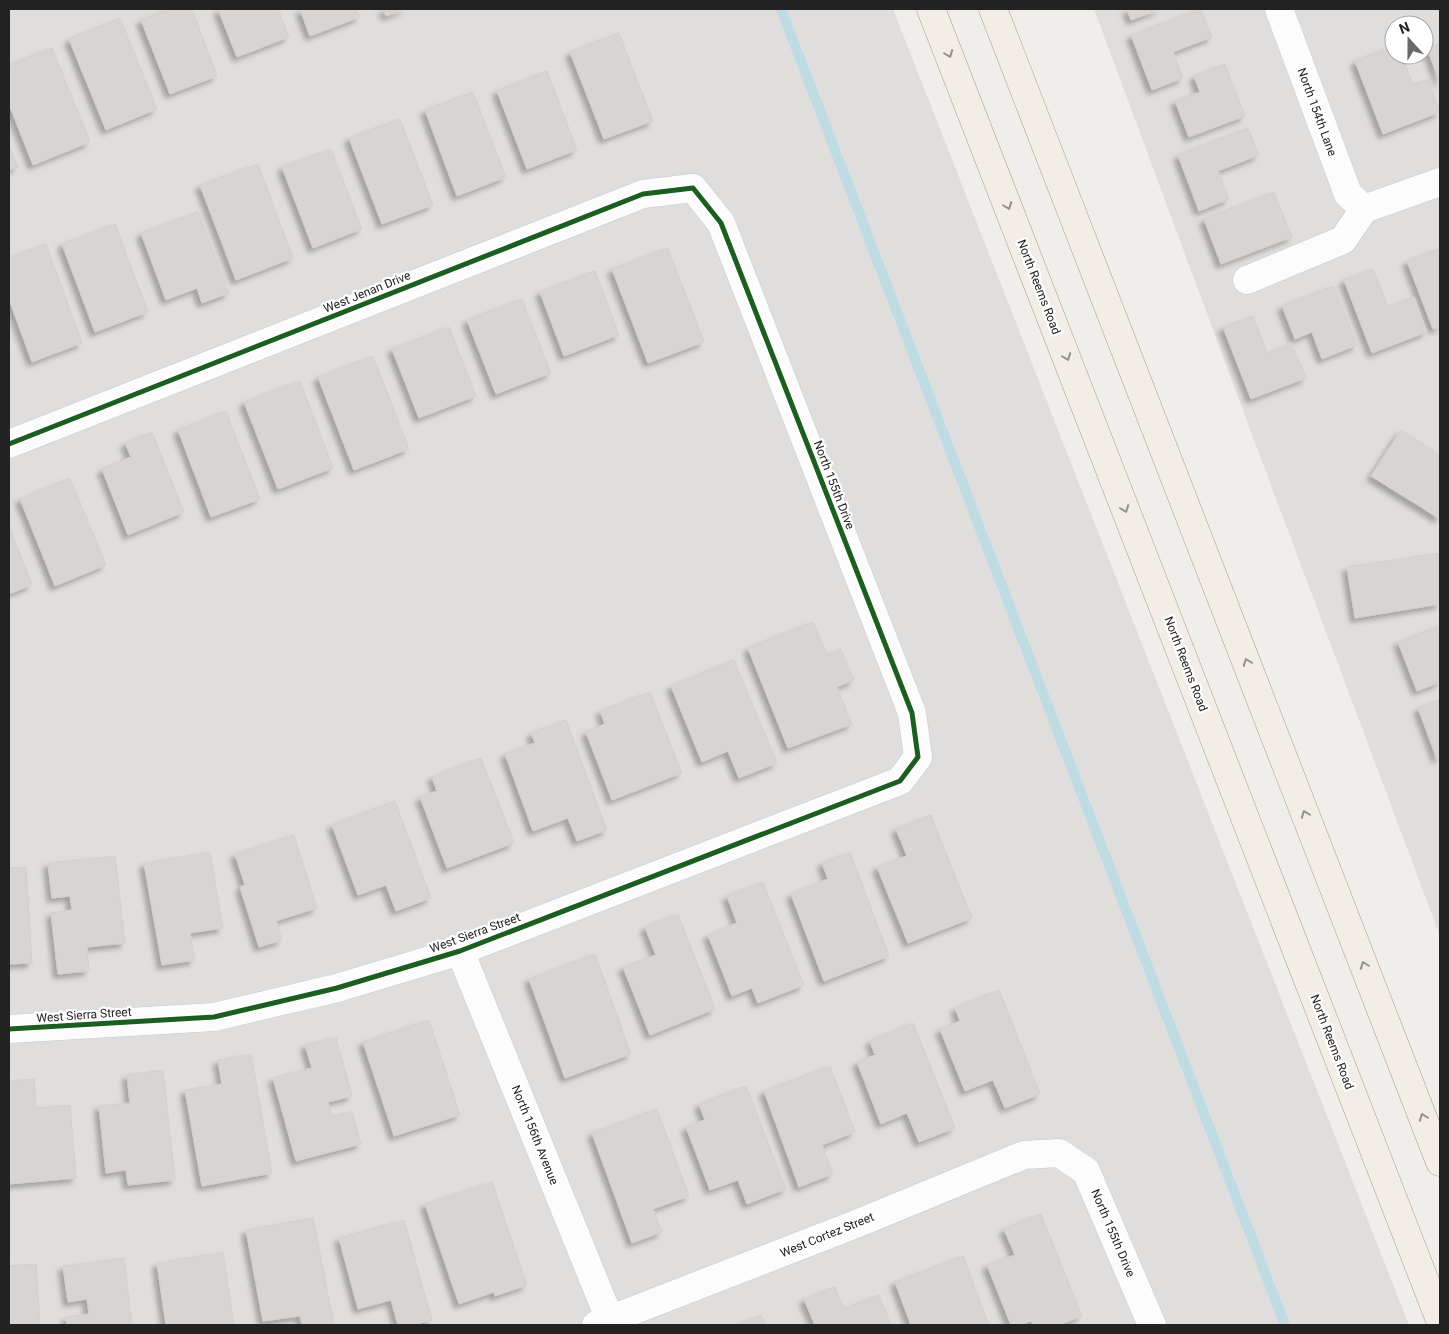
<svg xmlns="http://www.w3.org/2000/svg" width="1449" height="1334" font-family="Roboto,sans-serif">
<style>
.residential{fill:#dfdedc;fill-rule:evenodd}
.lines{fill:none;stroke-linecap:round;stroke-linejoin:round}
.stream{stroke:#bfdbe3;stroke-width:10}
.building{fill:#d7d4d2;stroke:#d3d0cc;filter:url(#shadow)}
.minor-casing{stroke:#c9c8c7;stroke-width:29}
.major-casing{stroke:#a79c86;stroke-width:29}
.minor{stroke:#fdfcfc;stroke-width:28}
.major{stroke:#f3ede7;stroke-width:28}
.cycleway-casing{stroke:#fff;stroke-width:8}
.cycleway{stroke:#1b5e20;stroke-width:5}
.oneway{stroke:#95928e}
.labels{text-anchor:middle;dominant-baseline:central;stroke-width:4.5;stroke-linejoin:round;paint-order:stroke}
.street-label{font-size:12px;fill:#222;stroke:#fff}
</style>
<defs>
<filter id="shadow"><feDropShadow dx="-4.5" dy="4.5" stdDeviation="2.5" flood-color="#0004"/></filter>
</defs>
<rect width="100%" height="100%" fill="#f0eeeb"/>
<!-- residential -->
<g class="residential">
<path d="M9 9H893L1409 1325H9Z"/>
<path d="M1094 9H1440V936L1251 432ZM1394 25H1424V55H1394Z"/>
</g>
<g class="lines">
<!-- stream -->
<path class="stream" d="M781 9 1285 1325"/>
</g>
<!-- building -->
<g class="building">
<path d="M170 9H192L217 76 170 94 141 20Z"/>
<path d="M218 9H278L289 37 237 57Z"/>
<path d="M300 9H357L360 17 310 36Z"/>
<path d="M383 9H406L386 16Z"/>
<path d="M1127 9H1161L1131 20Z"/>
<path d="M1201 9 1212 37 1173 52 1183 78 1152 90 1131 35Z"/>
<path d="M120 18 157 109 106 130 69 39Z"/>
<path d="M619 33 653 121 604 139 570 52Z"/>
<path d="M1440 43V83L1427 48Z"/>
<path d="M1394 46V55H1402L1413 85 1428 79 1440 112 1383 134 1355 61Z"/>
<path d="M52 48 90 142 33 165 9 104V65Z"/>
<path d="M1225 64 1245 116 1189 137 1175 101 1200 92 1194 76Z"/>
<path d="M547 71 577 150 527 169 497 91Z"/>
<path d="M473 92 506 177 457 196 425 110Z"/>
<path d="M400 119 433 205 382 224 349 138Z"/>
<path d="M1248 128 1259 155 1218 171 1229 199 1199 211 1178 155Z"/>
<path d="M9 146 18 167 9 170Z"/>
<path d="M331 149 362 229 313 248 282 167Z"/>
<path d="M258 164 293 258 236 280 200 185Z"/>
<path d="M1274 192 1292 237 1221 264 1204 219Z"/>
<path d="M198 212 229 293 202 303 197 288 166 300 141 233Z"/>
<path d="M115 224 148 312 95 332 62 244Z"/>
<path d="M46 244 82 343 32 362 9 299V258Z"/>
<path d="M668 248 704 342 648 363 612 269Z"/>
<path d="M1440 248V327L1433 329 1407 261Z"/>
<path d="M1373 269 1388 307 1414 297 1427 332 1372 353 1344 280Z"/>
<path d="M595 271 619 335 564 356 540 292Z"/>
<path d="M1334 286 1357 345 1322 359 1312 332 1295 339 1282 306Z"/>
<path d="M522 299 551 373 496 394 467 320Z"/>
<path d="M1253 316 1267 353 1292 344 1306 378 1251 399 1223 327Z"/>
<path d="M449 327 476 396 419 418 392 349Z"/>
<path d="M373 356 409 449 354 470 318 377Z"/>
<path d="M300 381 333 468 278 489 244 402Z"/>
<path d="M226 411 260 499 211 517 178 430Z"/>
<path d="M1401 430 1440 455V519L1371 476Z"/>
<path d="M152 432 184 512 128 535 102 469 131 457 125 443Z"/>
<path d="M70 478 106 565 55 586 20 499Z"/>
<path d="M9 526 32 585 9 594Z"/>
<path d="M1440 553V604L1355 618 1347 567Z"/>
<path d="M813 622 827 655 841 649 854 680 837 687 852 724 788 748 748 648Z"/>
<path d="M1440 626V682L1417 691 1398 642Z"/>
<path d="M734 660 777 763 739 778 728 751 702 762 671 686Z"/>
<path d="M650 692 682 773 612 800 586 732 605 724 600 711Z"/>
<path d="M1440 700V757L1437 759 1418 708Z"/>
<path d="M566 720 607 830 577 841 568 818 533 831 505 754 535 743 531 733Z"/>
<path d="M481 758 514 843 447 868 420 797 437 791 432 777Z"/>
<path d="M395 801 431 898 396 911 386 885 358 895 332 825Z"/>
<path d="M931 815 972 918 908 943 877 867 907 856 896 829Z"/>
<path d="M294 835 317 908 276 921 282 940 259 947 240 887 245 885 235 854Z"/>
<path d="M210 852 223 928 190 933 195 960 162 965 144 863Z"/>
<path d="M850 852 889 956 824 981 791 894 828 879 822 863Z"/>
<path d="M115 856 125 943 87 947 89 971 58 974 51 913 72 910 70 896 52 898 48 863Z"/>
<path d="M26 867 32 963 9 964V868Z"/>
<path d="M763 882 804 985 758 1003 752 988 732 996 708 935 737 923 727 896Z"/>
<path d="M678 914 715 1009 650 1035 623 967 656 955 645 927Z"/>
<path d="M595 954 631 1054 565 1078 529 979Z"/>
<path d="M999 990 1040 1094 1005 1108 993 1080 965 1091 940 1029 960 1021 955 1008Z"/>
<path d="M429 1020 460 1115 394 1136 363 1042Z"/>
<path d="M913 1023 955 1128 919 1142 907 1113 881 1124 857 1062 875 1055 870 1041Z"/>
<path d="M336 1037 352 1096 328 1102 332 1117 352 1111 361 1144 296 1161 273 1078 312 1068 305 1045Z"/>
<path d="M251 1054 272 1173 202 1186 185 1090 222 1084 218 1060Z"/>
<path d="M830 1066 855 1132 822 1145 833 1174 799 1187 764 1091Z"/>
<path d="M163 1070 175 1180 128 1185 126 1170 106 1173 99 1106 130 1103 127 1075Z"/>
<path d="M34 1079 36 1108 70 1105 76 1178 9 1184V1081Z"/>
<path d="M746 1086 786 1189 747 1204 738 1180 710 1190 686 1127 705 1120 699 1104Z"/>
<path d="M657 1109 689 1196 653 1209 662 1232 632 1243 592 1133Z"/>
<path d="M492 1182 527 1285 495 1296 494 1292 459 1304 425 1204Z"/>
<path d="M1041 1214 1082 1316 1059 1325H1033L1031 1321 1021 1325H1011L987 1265 1015 1255 1004 1229Z"/>
<path d="M313 1218 334 1325H302L300 1316 263 1321 246 1230Z"/>
<path d="M404 1220 432 1320 413 1325H398L391 1300 358 1309 339 1238Z"/>
<path d="M223 1252 234 1325H166L157 1263Z"/>
<path d="M963 1256 989 1325H911L895 1282Z"/>
<path d="M124 1258 132 1325H67L66 1317 89 1314 87 1299 68 1302 63 1266Z"/>
<path d="M36 1264 40 1325H9V1266Z"/>
<path d="M835 1287 844 1309 879 1295 891 1325H815L804 1299Z"/>
<path d="M761 1315 766 1325H736Z"/>
</g>
<g class="lines">
<defs>
<g id="minor">
<path d="M1279 9 1348 194 1364 209"/>
<path d="M1364 209 1440 182"/>
<path d="M1247 280 1343 240 1364 209"/>
<path d="M9 444 643 194 693 188 721 223 912 713 918 757 900 781 460 951 337 988 214 1017 9 1029"/>
<path d="M460 951 610 1320"/>
<path d="M596 1325 856 1224 1024 1155 1059 1153 1086 1171 1152 1325"/>
</g>
<g id="major">
<path d="M931 9 1440 1320"/>
<path d="M993 9 1440 1162"/>
</g>
</defs>
<!-- minor casing -->
<use href="#minor" class="minor-casing"/>
<!-- major casing -->
<use href="#major" class="major-casing"/>
<!-- minor -->
<use href="#minor" class="minor"/>
<!-- major -->
<use href="#major" class="major"/>
<defs>
<path id="cycleway" d="M9 444 643 194 693 188 721 223 912 713 918 757 900 781 460 951 337 988 214 1017 9 1029"/>
</defs>
<!-- cycleway casing -->
<use href="#cycleway" class="cycleway-casing"/>
<!-- cycleway -->
<use href="#cycleway" class="cycleway"/>
</g>
<!-- one-way arrows -->
<defs><path id="oneway-chevron" d="M-2-3.5L2.5 0L-2 3.5" fill="none" stroke-width="1.6" stroke-linecap="round" stroke-linejoin="round" transform="scale(1.25)"/></defs>
<g class="oneway">
<use href="#oneway-chevron" transform="translate(949 54) rotate(69)"/>
<use href="#oneway-chevron" transform="translate(1008 206) rotate(69)"/>
<use href="#oneway-chevron" transform="translate(1067 357) rotate(69)"/>
<use href="#oneway-chevron" transform="translate(1125 509) rotate(69)"/>
<use href="#oneway-chevron" transform="translate(1247 662) rotate(-111)"/>
<use href="#oneway-chevron" transform="translate(1305 814) rotate(-111)"/>
<use href="#oneway-chevron" transform="translate(1364 965) rotate(-111)"/>
<use href="#oneway-chevron" transform="translate(1423 1117) rotate(-111)"/>
</g>
<g class="labels">
<!-- street labels -->
<g class="street-label">
<text transform="translate(1317 112) rotate(70)">North 154th Lane</text>
<text transform="translate(1039 287) rotate(69)">North Reems Road</text>
<text transform="translate(367 292) rotate(-22)">West Jenan Drive</text>
<text transform="translate(834 485) rotate(69)">North 155th Drive</text>
<text transform="translate(1186 664) rotate(69)">North Reems Road</text>
<text transform="translate(475 933) rotate(-20)">West Sierra Street</text>
<text transform="translate(84 1015) rotate(-4)">West Sierra Street</text>
<text transform="translate(1332 1042) rotate(69)">North Reems Road</text>
<text transform="translate(535 1135) rotate(68)">North 156th Avenue</text>
<text transform="translate(1113 1233) rotate(67)">North 155th Drive</text>
<text transform="translate(827 1235) rotate(-22)">West Cortez Street</text>
</g>
</g>
<!-- border -->
<rect width="1449" height="1334" fill="none" stroke="#222222" stroke-width="20"/>
<!-- north arrow -->
<g transform="translate(1409 40) rotate(339)"><circle r="24" fill="#ffffff" stroke="#a7a7a7"/>
<path d="M0-4L9 19L0 12L-9 19Z" fill="#6a6968"/>
<text y="-8" font-size="14" font-weight="bold" text-anchor="middle" fill="#222222">N</text>
</g>
</svg>
